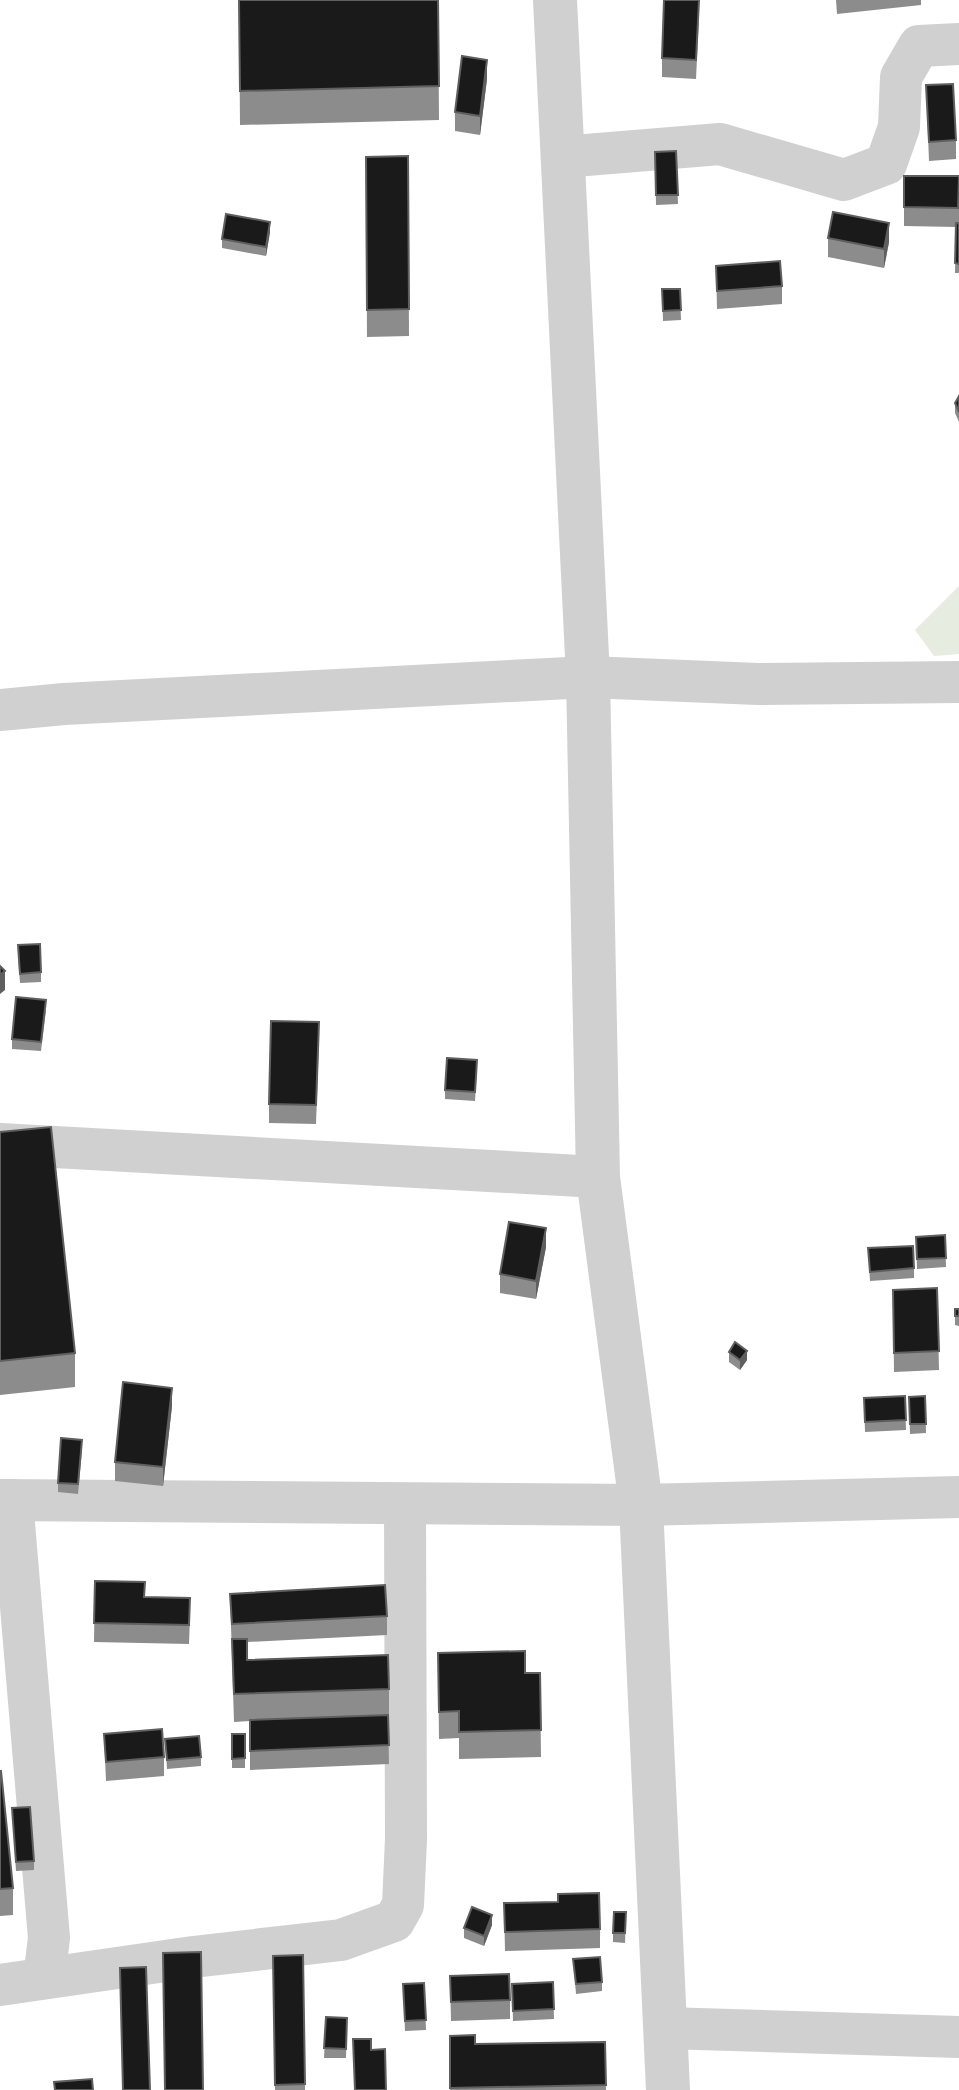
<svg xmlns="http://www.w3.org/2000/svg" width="959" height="2090" font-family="Quicksand,sans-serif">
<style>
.green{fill:#e6ecdf}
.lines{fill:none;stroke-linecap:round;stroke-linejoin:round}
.minor{stroke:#d0d0d0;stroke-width:42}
.tertiary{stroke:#d0d0d0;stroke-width:44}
.wall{fill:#8c8c8c}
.shaded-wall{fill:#5f5f5f}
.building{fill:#1a1a1a;stroke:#5f5f5f;stroke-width:2}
</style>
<rect width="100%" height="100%" fill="#fff"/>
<!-- green -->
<path class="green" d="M959 586V654L934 656 915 630Z"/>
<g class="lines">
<!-- minor -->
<g class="minor">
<path d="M562 157 720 144 844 180 886 164 899 127 901 77 919 46 959 44"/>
<path d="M0 710 64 704 588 677 758 684 959 682"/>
<path d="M0 1144 598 1177"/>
<path d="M0 1500 641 1505 959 1497"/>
<path d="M12 1500 49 1938 44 1978"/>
<path d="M0 1985 193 1957 341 1940 394 1921 403 1905 406 1839 405 1504"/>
<path d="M665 2028 959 2037"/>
</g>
<!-- tertiary -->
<path class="tertiary" d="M555 0 588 677 598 1177 641 1505 668 2090"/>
</g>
<!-- wall -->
<g class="wall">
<path d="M239 0H438L439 120 240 125Z"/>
<path d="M836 0H921V5L837 14Z"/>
<path d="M699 15 696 79 662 77V58Z"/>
<path d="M487 79 480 135 455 131V112Z"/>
<path d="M926 85 956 140V159L929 161Z"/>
<path d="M676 151 678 204 656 205 655 152Z"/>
<path d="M408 156 409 336 367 337 366 157Z"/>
<path d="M904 176H959V273H955L956 227 904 226Z"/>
<path d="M270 232 266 256 222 248V239Z"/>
<path d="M828 238 889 242 884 268 828 257Z"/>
<path d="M716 266 782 286V304L717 309Z"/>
<path d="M662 289H680L681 320 663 321Z"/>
<path d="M959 396V422L955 413V403Z"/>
<path d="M18 955 41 972V982L20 983Z"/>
<path d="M46 1010 41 1051 12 1049V1039Z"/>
<path d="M319 1041 316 1124 269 1123V1104Z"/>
<path d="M477 1069 475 1101 445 1099V1090Z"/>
<path d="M0 1132 75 1353V1387L0 1395Z"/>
<path d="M945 1235 946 1267 917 1269 916 1237Z"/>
<path d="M546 1247 536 1299 500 1293V1274Z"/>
<path d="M868 1248 914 1268V1278L870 1281Z"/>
<path d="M937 1288 939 1370 894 1372 893 1290Z"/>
<path d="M955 1309H959V1326L955 1325Z"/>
<path d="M729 1352 747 1360 740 1370 729 1362Z"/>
<path d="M905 1396 906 1430 865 1432 864 1398Z"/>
<path d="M925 1396 926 1433 910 1434 909 1397Z"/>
<path d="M172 1406 163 1486 115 1481V1462Z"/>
<path d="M82 1450 78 1494 58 1492V1483Z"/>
<path d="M95 1581 190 1617 189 1644 94 1642Z"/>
<path d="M230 1594 387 1616V1635L247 1642V1660L389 1689V1716H388L389 1764 250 1770V1721L234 1722Z"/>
<path d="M438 1653 525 1673H540L541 1757 459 1759V1738L439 1739Z"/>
<path d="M104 1734 164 1757V1776L106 1781Z"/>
<rect x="232" y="1734" width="13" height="34"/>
<path d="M165 1739 201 1757V1766L167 1769Z"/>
<path d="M0 1771 13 1888V1915L0 1916Z"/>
<path d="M12 1808 34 1861V1870L16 1871Z"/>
<path d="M558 1902 600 1929V1948L505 1951 504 1903Z"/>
<path d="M626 1912 625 1943 613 1942V1933Z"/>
<path d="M492 1925 484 1946 464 1938V1928Z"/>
<path d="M303 1955 305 2090H275L273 1956Z"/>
<path d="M573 1959 602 1982V1991L576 1994Z"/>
<path d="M450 1976 510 2000V2019L451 2021Z"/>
<path d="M553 1982 554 2019 513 2021 512 1984Z"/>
<path d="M424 1983 426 2030 405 2031 403 1984Z"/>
<path d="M326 2017 347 2018 346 2058H324Z"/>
<path d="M450 2036 475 2044 605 2042 606 2090H450Z"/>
</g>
<!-- shaded-wall -->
<g class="shaded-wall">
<path d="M487 60V79L480 135V116Z"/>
<path d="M270 222V232L266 256V247Z"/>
<path d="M889 223V242L884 268V249Z"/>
<path d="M5 971V990L0 994V975Z"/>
<path d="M546 1228V1247L536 1299V1281Z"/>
<path d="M747 1351V1360L740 1370V1360Z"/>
<path d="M172 1388V1406L163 1486V1467Z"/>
<path d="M492 1915V1925L484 1946V1936Z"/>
</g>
<!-- building -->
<g class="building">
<path d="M239 0H438L439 86 240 91Z"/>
<path d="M664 0H699L696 60 662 58Z"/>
<path d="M462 56 487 60 480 116 455 112Z"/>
<path d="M953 84 956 140 929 142 926 85Z"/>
<path d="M676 151 678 195H656L655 152Z"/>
<path d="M408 156 409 309 367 310 366 157Z"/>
<path d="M904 176H959L958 208 904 207Z"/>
<path d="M833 212 889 223 884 249 828 238Z"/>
<path d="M226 214 270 222 266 247 222 239Z"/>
<path d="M956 223H959V264L955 263Z"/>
<path d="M780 261 782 286 717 291 716 266Z"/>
<path d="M662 289H680L681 310 663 311Z"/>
<path d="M959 396V412L955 403Z"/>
<path d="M40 944 41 972 20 974 18 945Z"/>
<path d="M0 966 5 971 0 975Z"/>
<path d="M16 997 46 1000 41 1042 12 1039Z"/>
<path d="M271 1021 319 1022 316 1105 269 1104Z"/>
<path d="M447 1058 477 1060 475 1092 445 1090Z"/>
<path d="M51 1127 75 1353 0 1361V1132Z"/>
<path d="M509 1222 546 1228 536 1281 500 1274Z"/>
<path d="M945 1235 946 1258 917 1259 916 1237Z"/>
<path d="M913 1246 914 1268 870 1272 868 1248Z"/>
<path d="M937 1288 939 1351 894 1353 893 1290Z"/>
<rect x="955" y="1309" width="4" height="7"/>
<path d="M735 1342 747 1351 740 1360 729 1352Z"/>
<path d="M123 1382 172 1388 163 1467 115 1462Z"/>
<path d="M905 1396 906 1420 865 1422 864 1398Z"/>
<path d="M925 1396 926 1424H910L909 1397Z"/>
<path d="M61 1438 82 1440 78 1484 58 1483Z"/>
<path d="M95 1581 145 1582 144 1597 190 1598 189 1625 94 1623Z"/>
<path d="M385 1585 387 1616 232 1624 230 1594Z"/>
<path d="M232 1639H247V1660L388 1655 389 1689 234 1694Z"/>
<path d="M525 1651V1673H540L541 1730 459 1732V1711L439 1712 438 1653Z"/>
<path d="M388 1715 389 1745 250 1751V1720Z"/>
<path d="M162 1729 164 1757 106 1762 104 1734Z"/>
<path d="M232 1734H245V1758L232 1759Z"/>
<path d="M199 1736 201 1757 167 1760 165 1739Z"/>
<path d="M0 1771H1L13 1888 0 1889Z"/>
<path d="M30 1807 34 1861 16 1862 12 1808Z"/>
<path d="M599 1893 600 1929 505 1932 504 1903 558 1902V1894Z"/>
<path d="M472 1907 492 1915 484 1936 464 1928Z"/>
<path d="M614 1912H626L625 1933H613Z"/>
<path d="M201 1952 203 2090H165L163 1953Z"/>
<path d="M303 1955 305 2084 275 2085 273 1956Z"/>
<path d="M600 1957 602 1982 576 1984 573 1959Z"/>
<path d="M146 1967 150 2090H123L120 1968Z"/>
<path d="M509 1974 510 2000 451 2002 450 1976Z"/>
<path d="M553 1982 554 2009 513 2011 512 1984Z"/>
<path d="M424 1983 426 2020 405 2021 403 1984Z"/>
<path d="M326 2017 347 2018 346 2049 324 2048Z"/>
<path d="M475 2035V2044L605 2042 606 2085 450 2088V2036Z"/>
<path d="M353 2039H371V2050L385 2049 386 2090H355Z"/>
<path d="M92 2079 93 2090H55L54 2082Z"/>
</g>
</svg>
